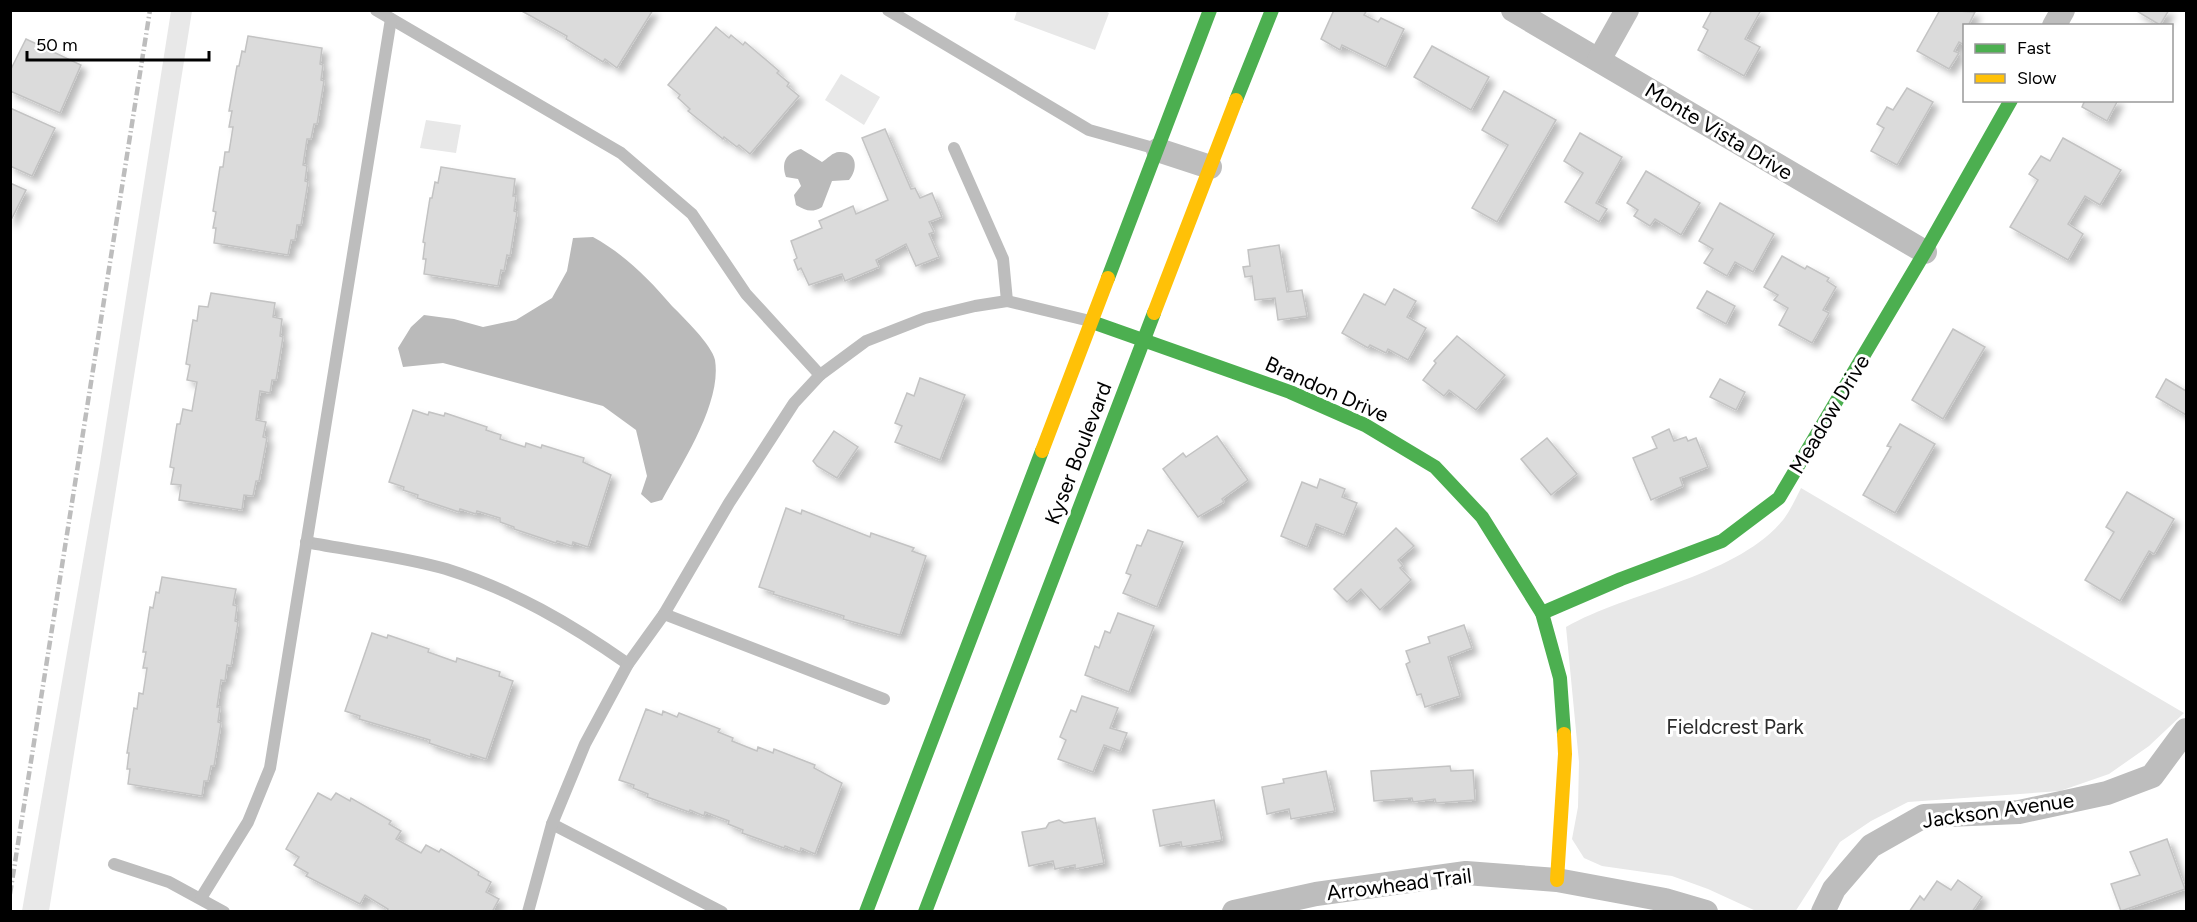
<svg xmlns="http://www.w3.org/2000/svg" width="2197" height="922" font-family="Figtree,sans-serif">
<style>
.green{fill:#e8e8e8}
.water{fill:#bababa}
.building{fill:#dbdbdb;stroke:#c3c3c3;stroke-width:1.5;filter:url(#shadow)}
.lines{fill:none;stroke-linecap:round;stroke-linejoin:round}
.lane{stroke:#bdbdbd;stroke-width:12}
.street{stroke:#bdbdbd;stroke-width:24}
.fast{stroke:#4caf50;stroke-width:14}
.slow{stroke:#ffc107;stroke-width:14}
.rail{stroke:#bdbdbd;stroke-width:4.5;stroke-dasharray:9 3 1.5 3;stroke-linecap:butt}
.labels{text-anchor:middle;dominant-baseline:central;stroke-width:6;stroke-linejoin:round;paint-order:stroke}
.street-label{font-size:21px;fill:#000;stroke:#fff}
.park-label{font-size:21px;fill:#2c2c2c;stroke:#fff}
</style>
<defs>
<filter id="shadow"><feDropShadow dx="5.5" dy="5.5" stdDeviation="3" flood-color="#0004"/></filter>
</defs>
<rect width="100%" height="100%" fill="#fff"/>
<!-- green -->
<g class="green">
<path d="M1103 10 1109 13 1095 50 1014 20 1017 11Z"/>
<path d="M171 11H192L49 911H22L100 463Z"/>
<path d="M841 74 880 97 864 125 825 100Z"/>
<path d="M426 120 461 125 456 153 420 148Z"/>
<path d="M1801 488 2184 713 2149 746 2109 774 2060 791 1908 802 1871 821 1840 842 1795 912 1756 911 1708 889 1672 876 1602 866 1584 858 1572 839 1578 807 1579 762 1566 627C1629 591 1736 577 1783 520 1790 511 1796 498 1801 488Z"/>
</g>
<!-- water -->
<g class="water">
<path d="M801 149 822 162C827 159 833 152 839 152 858 151 858 170 849 180L832 181 822 207C812 213 806 211 796 205L794 195 801 186 798 179 786 177C781 162 786 153 801 149Z"/>
<path d="M593 237C624 254 649 279 672 306 683 317 712 345 715 360 722 403 682 463 662 500L651 503 641 494 647 476 636 430 603 406 443 363 403 367 398 348 411 327 424 315 454 319 483 327 516 320 552 298 567 271 573 238Z"/>
</g>
<!-- building -->
<g class="building">
<path d="M520 10H653L617 68 605 59 603 62 566 39 567 36Z"/>
<path d="M1334 10H1367L1364 15 1378 22 1381 18 1404 29 1386 67 1342 45 1340 50 1321 39Z"/>
<path d="M1712 10H1761L1745 39 1760 47 1744 76 1698 50 1708 30 1703 27Z"/>
<path d="M1940 10 1975 12 1969 24 1973 26H1964V45L1959 42 1954 51 1959 53 1949 69 1917 51Z"/>
<path d="M2135 10H2169L2160 25Z"/>
<path d="M716 27 729 38 731 35 743 45 745 42 779 71 777 73 789 83 787 86 799 96 750 154 739 145 737 147 724 137 723 139 688 111 690 109 678 98 680 95 668 85Z"/>
<path d="M248 36 322 48 320 64 323 65 321 80 324 81 317 124H314L311 139H307L303 165 307 166 305 181 308 182 301 225H297L295 240H291L288 255 214 243 216 228H213L216 212 213 211 220 167H223L225 152H229L233 127H229L232 111H229L237 66H239L242 51 245 52Z"/>
<path d="M26 39 81 65 60 113 10 91V71Z"/>
<path d="M1432 46 1489 77 1471 110 1414 77Z"/>
<path d="M1907 88 1933 102 1897 165 1871 151 1884 128 1877 124 1887 107 1893 110Z"/>
<path d="M1504 91 1556 120 1497 222 1472 208 1508 145 1482 130Z"/>
<path d="M2085 100H2118L2107 121 2082 107Z"/>
<path d="M10 108 55 128 32 176 10 166Z"/>
<path d="M885 129 911 189 915 188 920 198 932 193 942 217 929 222 934 232 929 234 939 257 916 266 906 244 876 260 879 267 845 281 842 274 809 285 801 268 798 270 794 260 797 258 791 241 822 228 819 221 853 206 856 214 888 200 862 138Z"/>
<path d="M1580 133 1622 157 1596 203 1607 209 1599 222 1565 202 1583 173 1564 161Z"/>
<path d="M2063 138 2121 170 2100 205 2085 196 2068 224 2083 234 2068 260 2010 227 2038 180 2029 174 2041 156 2050 161Z"/>
<path d="M441 167 515 179 513 196H516L514 211 517 212 510 256 507 255 504 271 501 270 498 286 424 274 426 259H423L425 243 423 242 430 198H432L435 182 438 183Z"/>
<path d="M1646 171 1700 203 1681 235 1655 219 1650 226 1634 216 1638 210 1627 203Z"/>
<path d="M10 183 26 190 10 222Z"/>
<path d="M1720 203 1774 234 1753 272 1735 262 1727 276 1704 263 1713 249 1699 241Z"/>
<path d="M1279 245 1287 292 1302 290 1307 316 1278 320 1275 298 1255 300 1252 276 1245 277 1243 267 1250 266 1248 250Z"/>
<path d="M1782 256 1805 269 1807 266 1829 278 1827 281 1836 287 1823 310 1829 313 1812 343 1779 325 1788 308 1774 300 1778 295 1764 287Z"/>
<path d="M1394 289 1416 301 1407 317 1426 328 1408 360 1388 349 1386 353 1370 345 1368 348 1342 333 1364 294 1385 305Z"/>
<path d="M1707 291 1735 306 1726 324 1697 308Z"/>
<path d="M211 293 275 303 273 317 282 319 280 336 283 337 276 380H272L270 393 260 391 256 420 266 422 263 437 267 438 259 481H256L253 496 244 495 242 510 179 500 181 485 171 484 174 468 170 467 177 424H180L183 409 192 411 197 382 187 380 190 365 186 364 193 320 197 321 199 306 208 307Z"/>
<path d="M1953 329 1985 347 1943 419 1912 400Z"/>
<path d="M1457 336 1505 375 1476 410 1449 390 1444 396 1423 380 1436 363 1434 361Z"/>
<path d="M920 378 965 395 940 460 895 442 902 426 895 423 907 393 914 396Z"/>
<path d="M1720 379 1745 392 1736 410 1710 397Z"/>
<path d="M2166 379 2186 391V415L2156 397Z"/>
<path d="M413 410 428 415 429 412 444 416 445 413 487 427 486 430 501 435 500 439 525 447 526 443 541 448 542 445 584 458 583 462 611 475 588 547 573 542 572 546 557 541 556 543 514 529V527L500 522V518L477 511 476 514 460 509 459 512 417 498 418 495 403 490 404 487 389 482Z"/>
<path d="M1900 424 1935 444 1895 513 1863 495 1891 447 1887 446Z"/>
<path d="M1669 429 1674 441 1686 437 1688 441 1696 438 1708 467 1680 478 1683 486 1651 500 1633 458 1657 448 1652 437Z"/>
<path d="M834 431 858 447 837 478 817 466 813 461Z"/>
<path d="M1217 436 1248 480 1222 499 1224 502 1198 517 1163 469 1183 453 1186 457Z"/>
<path d="M1547 438 1577 474 1551 495 1521 459Z"/>
<path d="M1320 479 1345 489 1342 497 1357 503 1344 535 1316 524 1307 547 1281 536 1302 482 1317 488Z"/>
<path d="M2127 492 2174 519 2154 554 2149 551 2120 601 2085 580 2114 532 2106 527Z"/>
<path d="M786 508 801 514 802 510 870 537 871 533 914 548 912 551 926 556 900 635 843 619 844 616 773 594 774 592 759 587Z"/>
<path d="M1396 528 1414 546 1398 560 1403 566 1400 568 1411 580 1380 610 1361 589 1347 602 1334 589Z"/>
<path d="M1148 530 1183 542 1157 607 1123 593 1131 575 1126 573 1137 545 1141 546Z"/>
<path d="M162 577 236 589 233 605 237 606 235 621 238 622 231 666 227 665 225 681 221 680 217 707H220L218 722 221 723 214 766H211L208 781H204L202 796 128 784 130 769H127L129 753H127L134 708 137 709 139 693 143 694 147 668H143L146 652H143L150 607 153 608 156 592 159 593Z"/>
<path d="M1118 613 1154 626 1129 692 1085 675 1095 646 1099 648 1105 631 1110 633Z"/>
<path d="M1464 625 1472 648 1448 657 1460 696 1425 707 1421 694 1417 695 1406 664 1410 662 1406 651 1430 643 1428 637Z"/>
<path d="M372 633 387 638 388 635 429 649 428 652 456 662 457 658 500 672 499 676 513 681 486 759 471 754V757L429 743 430 740 359 719 360 716 345 711Z"/>
<path d="M1082 696 1118 708 1110 728 1127 733 1120 751 1104 745 1093 772 1058 759 1066 740 1060 737 1071 710 1076 712Z"/>
<path d="M646 709 662 715 663 711 677 717 679 713 720 729 718 732 733 738 732 741 757 751 758 747 773 753 774 749 815 765 814 768 842 783 815 854 801 848 800 852 785 846 784 848 742 833 743 830 728 824 729 821 705 812 704 816 690 810 689 812 647 797 648 794 633 788 634 785 619 780Z"/>
<path d="M1450 766 1451 771 1473 770 1475 800 1436 803 1435 799 1413 802 1412 798 1374 801 1371 771Z"/>
<path d="M1326 771 1335 811 1291 819 1289 809 1267 814 1262 787 1284 783 1283 779Z"/>
<path d="M318 793 331 800 336 793 350 801 351 798 391 821 389 824 401 831 396 839 421 853 426 845 439 852 441 849 479 872 478 875 491 882 486 892 499 899 492 912H387L388 909 365 895 360 904 306 876 308 873 294 865 299 857 286 849Z"/>
<path d="M1214 800 1222 840 1182 847 1181 842 1160 846 1153 810Z"/>
<path d="M1095 818 1104 863 1075 869V865L1055 869 1053 861 1029 866 1022 832 1046 828 1049 823 1059 820 1064 823Z"/>
<path d="M2167 839 2185 889 2121 911 2111 884 2140 875 2130 852Z"/>
<path d="M1958 880 1982 897 1972 912H1909L1920 896 1924 900 1937 881 1951 890Z"/>
</g>
<g class="lines">
<!-- lane -->
<g class="lane">
<path d="M376 10 621 153 692 214 746 294 820 375"/>
<path d="M888 10 1089 130 1157 149"/>
<path d="M954 148 1003 259 1007 301"/>
<path d="M306 542C352 551 401 556 446 569 513 590 571 624 628 664"/>
<path d="M664 614 884 699"/>
<path d="M552 824 722 912"/>
<path d="M114 864 169 882 224 912"/>
<path d="M201 898 248 822 270 768 391 19"/>
<path d="M528 912 552 824 585 744 628 664 664 614 729 503 794 403 820 375 866 341 925 318 975 306 1007 301 1090 321"/>
</g>
<!-- street -->
<g class="street">
<path d="M1513 10 1925 252"/>
<path d="M2054 26 2063 10"/>
<path d="M1599 60 1627 10"/>
<path d="M1158 150 1210 167"/>
<path d="M1234 912 1316 894 1466 873 1557 880 1665 900 1706 912"/>
<path d="M1823 912 1834 889 1871 846 1924 816 2019 812 2107 793 2152 776 2186 730"/>
</g>
<!-- fast -->
<g class="fast">
<path d="M1236 100 1272 10"/>
<path d="M1108 278 1210 10"/>
<path d="M1092 322 1290 392 1365 425 1435 467 1482 517 1542 613 1560 678 1564 734"/>
<path d="M1542 613 1621 579 1722 541 1779 498 1925 252 2011 100"/>
<path d="M866 912 1042 451"/>
<path d="M925 912 1154 313"/>
</g>
<!-- slow -->
<g class="slow">
<path d="M1154 313 1236 100"/>
<path d="M1042 451 1108 278"/>
<path d="M1557 880 1565 754 1564 734"/>
</g>
<!-- rail -->
<path class="rail" d="M10 894 150 10"/>
</g>
<g class="labels">
<!-- street labels -->
<g class="street-label">
<text transform="translate(1719 131) rotate(31)">Monte Vista Drive</text>
<text transform="translate(1327 389) rotate(24)">Brandon Drive</text>
<text transform="translate(1829 414) rotate(-59)">Meadow Drive</text>
<text transform="translate(1078 453) rotate(-69)">Kyser Boulevard</text>
<text transform="translate(1998 810) rotate(-8)">Jackson Avenue</text>
<text transform="translate(1399 884) rotate(-7)">Arrowhead Trail</text>
</g>
<!-- park labels -->
<g class="park-label">
<text x="1735" y="726">Fieldcrest Park</text>
</g>
</g>
<!-- border -->
<rect width="2197" height="922" fill="none" stroke="#000000" stroke-width="24"/>
<!-- legend -->
<rect x="1963" y="24" width="210" height="78" fill="#ffffff" stroke="#999999" stroke-width="1.5"/>
<rect x="1975" y="44" width="30" height="9" fill="#4caf50" stroke="#999999" stroke-width="1.5"/>
<text x="2017" y="54" font-size="18" fill="#000000">Fast</text>
<rect x="1975" y="74" width="30" height="9" fill="#ffc107" stroke="#999999" stroke-width="1.5"/>
<text x="2017" y="84" font-size="18" fill="#000000">Slow</text>
<!-- scale -->
<path d="M27 51v9h182v-9" fill="none" stroke="#000000" stroke-width="3"/>
<text x="36" y="51" font-size="18" fill="#000000" stroke="#ffffff" stroke-width="4.5" paint-order="stroke">50 m</text>
</svg>
